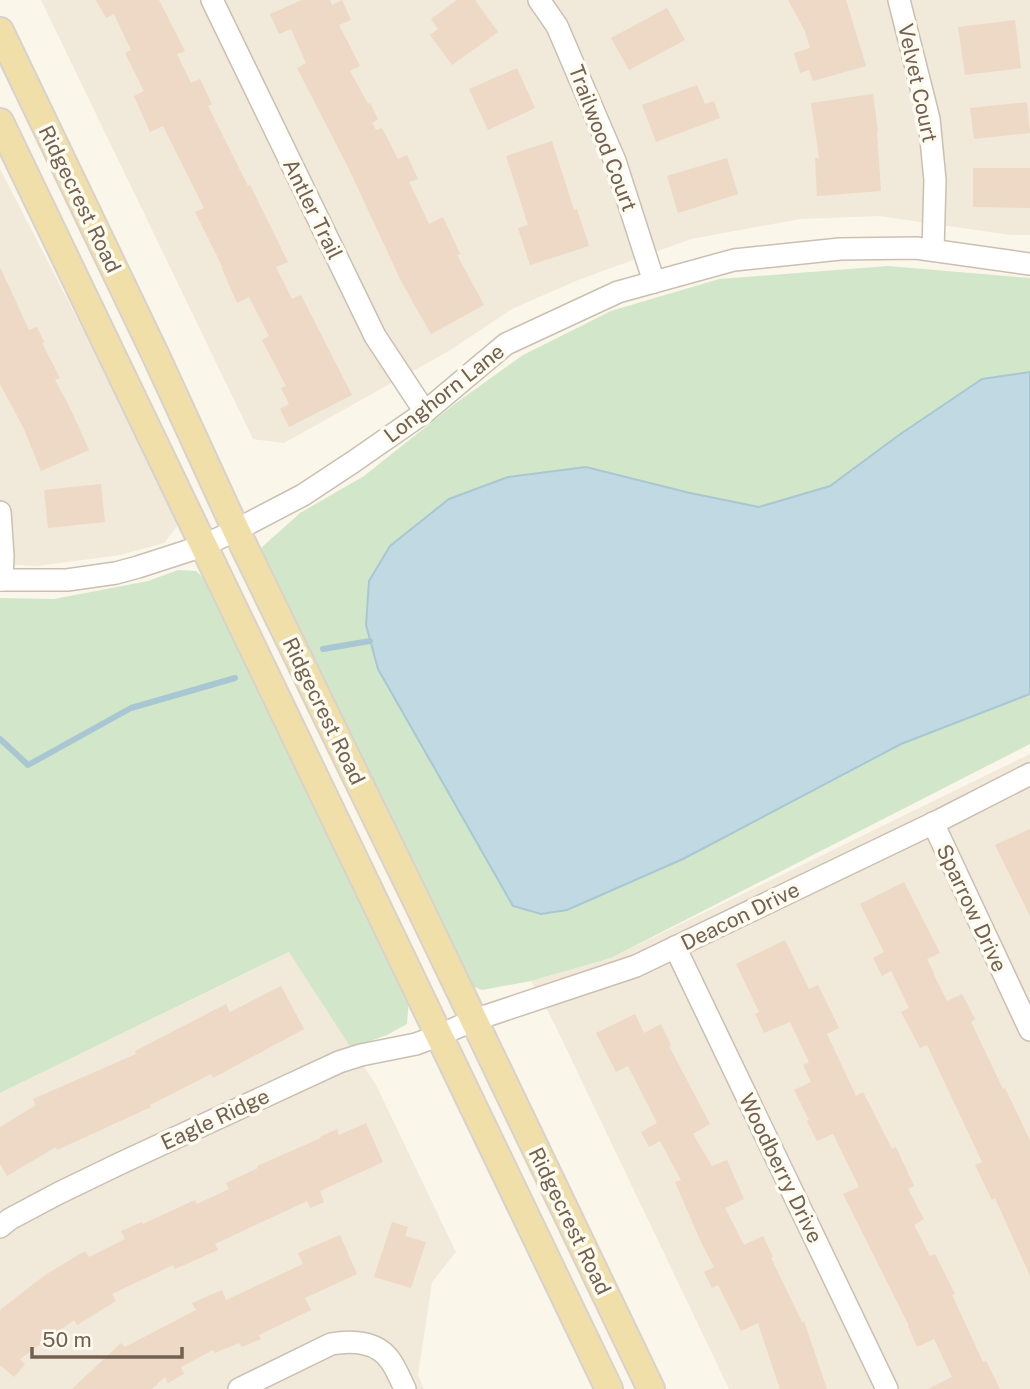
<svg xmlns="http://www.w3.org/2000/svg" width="1030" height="1389" font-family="'Public Sans',sans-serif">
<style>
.residential{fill:#f1e9d9}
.green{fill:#d2e7ca}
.water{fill:#c0d9e2;stroke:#a8c7d3;stroke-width:2}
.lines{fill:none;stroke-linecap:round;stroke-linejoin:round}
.stream{stroke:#a8c7d3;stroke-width:6}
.building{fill:#edd9c5}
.minor-casing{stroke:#cbbfb1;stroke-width:24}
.major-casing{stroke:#d8d2ce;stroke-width:30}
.minor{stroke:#fff;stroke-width:21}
.major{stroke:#f1dfaa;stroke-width:26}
.labels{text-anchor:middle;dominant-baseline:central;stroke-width:7;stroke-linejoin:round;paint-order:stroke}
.street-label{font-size:21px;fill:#726050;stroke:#fdfaf0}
</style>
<rect width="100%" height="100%" fill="#faf6ea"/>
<!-- residential -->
<g class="residential">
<path d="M41 0H1030V235H1011L879 216 800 219 691 239 578 280 512 309 447 352 284 443 253 439Z"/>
<path d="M0 169 175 508 177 526 164 543 120 555 37 566 0 564Z"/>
<path d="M1030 754V1389H729L553 1021 531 981 611 958Z"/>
<path d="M290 952 376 1085 456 1252 432 1282 418 1375 424 1389H0V1093Z"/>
</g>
<!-- green -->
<g class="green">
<path d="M888 266 1030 278V744L611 958 531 981 482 990 469 985 262 561V547L300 513 364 476 456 403 523 355 611 311 719 279Z"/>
<path d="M178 570 196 571 210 584 409 998 407 1024 387 1035 351 1048 289 952 0 1093V598L54 599 148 581Z"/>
</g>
<!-- water -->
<path class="water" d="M1030 372V694L901 744 683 859 567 910 541 914 513 906 378 669 366 625 369 581 390 546 449 499 508 477 586 467 690 493 759 507 830 486 899 435 982 379Z"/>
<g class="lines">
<!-- stream -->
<g class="stream">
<path d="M323 649 370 641"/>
<path d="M0 739 28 765 131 708 235 678"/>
</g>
</g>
<!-- building -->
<g class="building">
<path d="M96 0H159L185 51 177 54 191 83 200 79 212 104 208 106 248 186 250 185 288 262 276 267 292 299 301 295 352 395 289 427 280 409 289 404 281 388 286 386 262 340 269 336 249 297 237 303 222 269 223 268 195 212 204 208 163 126 150 132 134 96 144 91 125 53 131 50 114 14 106 18Z"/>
<path d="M302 0H330L332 5 342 0 351 20 339 25 360 66 350 71 368 104 370 103 378 119 372 123 376 130 382 128 398 159 407 155 418 179 409 182 429 224 443 217 460 254 457 255 484 305 431 334 401 281 349 169 297 68 306 63 291 29 279 34 270 14Z"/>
<path d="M457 0H475L498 32 452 65 430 35 438 29 431 19Z"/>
<path d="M788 0H846L866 66 813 81 809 70 800 73 794 53 810 48 805 31Z"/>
<path d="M667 8 685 40 629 70 611 38Z"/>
<path d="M1015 20 1021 68 965 75 958 27Z"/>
<path d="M517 68 535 108 488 130 469 89Z"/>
<path d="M697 85 705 104 714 101 720 118 656 142 642 105Z"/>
<path d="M873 94 878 132H877L881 191 817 196 815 158H819L811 103Z"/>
<path d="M1027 102 1030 133 974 139 970 108Z"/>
<path d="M552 141 574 210 577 209 589 246 530 265 518 228 528 225 506 156Z"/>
<path d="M727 158 738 194 678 213 667 176Z"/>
<path d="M973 168H1030V208L973 207Z"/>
<path d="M0 267 29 330 37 327 44 342 42 343 60 378 55 380 70 408 89 450 41 471 24 429 0 384Z"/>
<path d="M101 484 105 522 48 528 44 490Z"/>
<path d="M1030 829V916L995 845Z"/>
<path d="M904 882 940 953 927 959 934 973H933L947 1001 962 994 975 1019 971 1022 1003 1089 1005 1088 1030 1140V1276L995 1198 992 1200 975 1165 982 1162 927 1045 920 1048 901 1012 909 1008 891 971 882 976 873 958 884 952 860 904Z"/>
<path d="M785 940 809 989 818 985 839 1028 827 1034 856 1096 863 1092 892 1149 896 1147 914 1186 908 1189 924 1219 914 1225 930 1256 935 1254 955 1294 952 1295 983 1362 986 1361 1000 1389H928L952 1377 934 1339 917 1347 908 1326H909L843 1194 859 1187 833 1134 817 1141 807 1121 809 1120 794 1090 811 1082 803 1065 809 1062 790 1022 764 1033 755 1014 759 1012 736 964Z"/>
<path d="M281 986 304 1029 213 1078 211 1074 150 1105 151 1107 57 1150 56 1147 7 1176 0 1164V1127L36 1105 33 1099 136 1054 135 1051 226 1004 230 1012Z"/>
<path d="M635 1014 644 1033 661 1024 671 1045 669 1046 710 1124 693 1134 712 1166 727 1160 744 1199 725 1208 744 1245 763 1236 773 1257 771 1258 802 1322 804 1321 827 1389H780L758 1323 741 1331 718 1285 712 1288 704 1272 714 1267 700 1240 675 1182 681 1180 660 1141 649 1147 641 1132 657 1123 628 1066 616 1072 596 1033Z"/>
<path d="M366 1123 383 1162 320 1191 324 1202 310 1208 307 1201 215 1244 218 1250 175 1269 173 1265 112 1294 116 1301 77 1325 74 1320 20 1359 25 1364 14 1377 0 1365V1310L45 1275 85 1251 89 1257 125 1239 121 1231 142 1222 143 1224 195 1200 197 1204 229 1189 226 1183 258 1168 257 1166 321 1138 320 1137 337 1129 339 1135Z"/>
<path d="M392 1222 408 1227 405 1236 426 1242 411 1288 374 1277Z"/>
<path d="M340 1235 357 1274 305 1298 311 1310 259 1335 261 1339 242 1347 239 1343 215 1353 213 1350 181 1367 184 1374 168 1383 165 1377 152 1389H72L121 1343 125 1347 196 1310 192 1303 222 1290 226 1300 303 1264 298 1253Z"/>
</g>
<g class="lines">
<defs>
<g id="minor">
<path d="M212 0 375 336 425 412"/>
<path d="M539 0 557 26 615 161 654 282"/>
<path d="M899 0 929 119 935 180 933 250"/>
<path d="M0 512 3 556 2 580"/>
<path d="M0 580H67L116 573 138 567 203 546 236 530 303 495 353 462 425 412 506 344 618 292 734 260 840 249 916 248 1030 264"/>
<path d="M933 823 1030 1030"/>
<path d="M675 947 887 1389"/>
<path d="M0 1227 10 1219 59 1193 121 1163 339 1062 361 1055 416 1044 440 1035 474 1020 636 966 940 820 1030 774"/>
<path d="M239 1389 331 1344C352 1340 379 1341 392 1363 397 1371 401 1380 405 1389"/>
</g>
<g id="major">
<path d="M0 31 156 356 236 530 422 912 651 1389"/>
<path d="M0 122 609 1389"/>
</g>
</defs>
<!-- minor casing -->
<use href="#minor" class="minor-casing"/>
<!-- major casing -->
<use href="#major" class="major-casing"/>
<!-- minor -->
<use href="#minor" class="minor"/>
<!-- major -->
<use href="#major" class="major"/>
</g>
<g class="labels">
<!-- street labels -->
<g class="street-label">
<text transform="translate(918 83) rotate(78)">Velvet Court</text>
<text transform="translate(603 138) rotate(69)">Trailwood Court</text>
<text transform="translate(80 199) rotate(64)">Ridgecrest Road</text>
<text transform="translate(313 209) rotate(64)">Antler Trail</text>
<text transform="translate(444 393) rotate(-38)">Longhorn Lane</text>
<text transform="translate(324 711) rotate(64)">Ridgecrest Road</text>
<text transform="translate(972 908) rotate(65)">Sparrow Drive</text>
<text transform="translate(740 916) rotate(-26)">Deacon Drive</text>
<text transform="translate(215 1119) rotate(-25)">Eagle Ridge</text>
<text transform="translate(781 1168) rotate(64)">Woodberry Drive</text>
<text transform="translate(570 1221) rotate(64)">Ridgecrest Road</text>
</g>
</g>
<!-- scale -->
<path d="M32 1347v10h150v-10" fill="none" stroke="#726050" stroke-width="3.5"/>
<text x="42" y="1347" font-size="21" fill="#726050" stroke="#fdfaf0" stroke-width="5" paint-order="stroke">50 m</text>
</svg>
